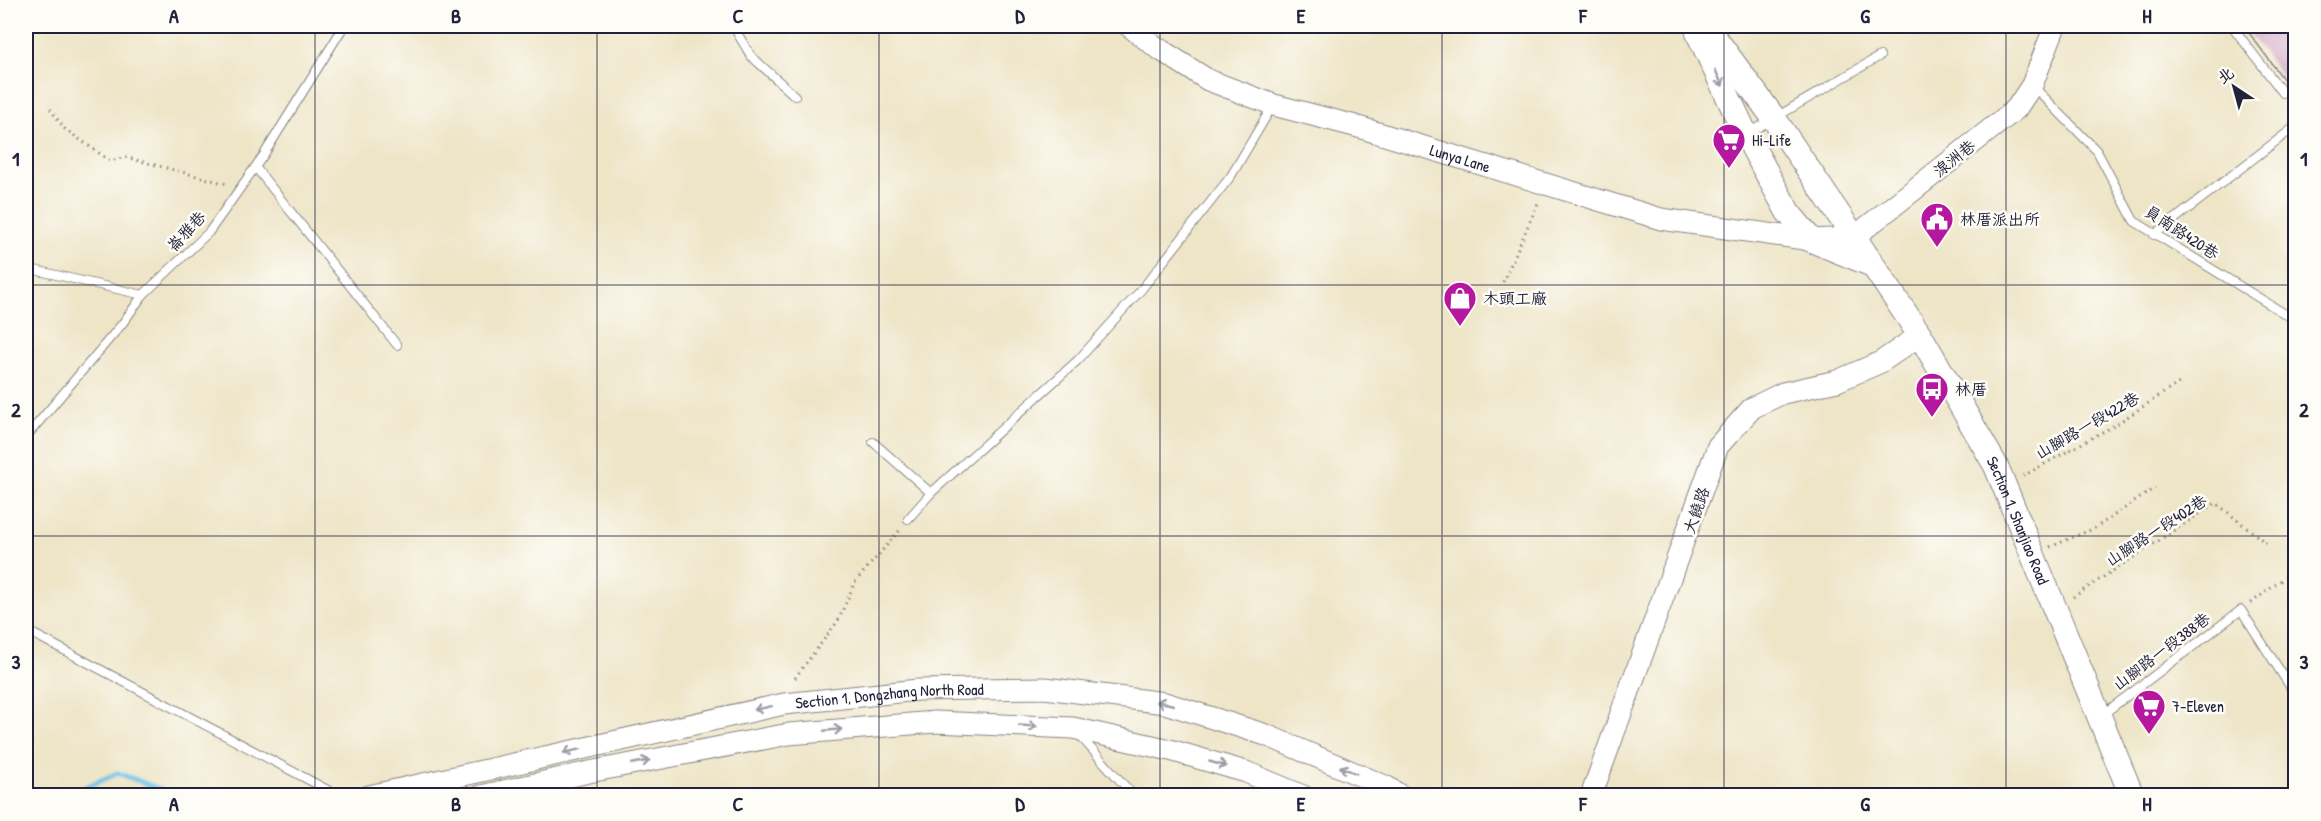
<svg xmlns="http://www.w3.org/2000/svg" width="2321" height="821" font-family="'Patrick Hand','LXGW WenKai TC',sans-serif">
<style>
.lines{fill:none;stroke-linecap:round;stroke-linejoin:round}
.stream{stroke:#6ac4e8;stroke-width:5}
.building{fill:#c794b9}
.service-casing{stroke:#888481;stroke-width:10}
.tertiary-casing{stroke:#888481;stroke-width:23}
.secondary-casing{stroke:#888481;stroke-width:26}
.path{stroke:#888481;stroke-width:3;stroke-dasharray:1.5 4.5;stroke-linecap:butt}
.service{stroke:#fff;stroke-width:8}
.tertiary{stroke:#fff;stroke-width:21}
.secondary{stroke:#fff;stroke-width:24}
.oneway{stroke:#9c9ca7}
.grid{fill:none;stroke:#22223b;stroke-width:1.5;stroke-opacity:0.55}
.labels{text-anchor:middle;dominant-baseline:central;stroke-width:5;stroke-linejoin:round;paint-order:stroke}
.poi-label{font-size:16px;fill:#22223b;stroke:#fdfcf7;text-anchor:start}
.street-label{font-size:16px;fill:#22223b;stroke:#fdfcf7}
.neatline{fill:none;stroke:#22223b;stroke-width:2}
.grid-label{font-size:20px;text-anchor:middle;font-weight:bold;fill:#22223b}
</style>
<rect width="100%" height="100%" fill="#fdfcf7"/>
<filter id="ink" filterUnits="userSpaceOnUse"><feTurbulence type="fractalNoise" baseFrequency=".0167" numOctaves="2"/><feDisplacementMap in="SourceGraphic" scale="12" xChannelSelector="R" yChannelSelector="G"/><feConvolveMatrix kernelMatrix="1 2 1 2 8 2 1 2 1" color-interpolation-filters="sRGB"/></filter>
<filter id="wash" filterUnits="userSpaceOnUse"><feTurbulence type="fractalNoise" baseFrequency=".008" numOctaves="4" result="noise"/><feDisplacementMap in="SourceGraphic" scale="24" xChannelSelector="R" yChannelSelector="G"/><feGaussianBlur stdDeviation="1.35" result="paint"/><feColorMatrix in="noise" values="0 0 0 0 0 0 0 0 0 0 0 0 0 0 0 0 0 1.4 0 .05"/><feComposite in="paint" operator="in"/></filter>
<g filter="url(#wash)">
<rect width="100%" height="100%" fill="#eee5c7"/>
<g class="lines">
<!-- stream -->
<path class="stream" d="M79 796 85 787 118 773 178 796"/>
</g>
<g id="blocks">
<!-- building -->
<path class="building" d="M2244 26H2292L2295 31V71L2284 80Z"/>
</g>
</g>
<g filter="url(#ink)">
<use href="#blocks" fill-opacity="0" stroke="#888481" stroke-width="1.5"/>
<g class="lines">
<defs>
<g id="service">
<path d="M733 26 751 56 795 96"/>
<path d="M2232 26 2283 93"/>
<path d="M2033 86 2097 151 2134 221 2290 317 2296 324"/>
<path d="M1749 133 1880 56"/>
<path d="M256 168 397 345"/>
<path d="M2154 235 2292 129 2296 133"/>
<path d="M26 268 143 295"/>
<path d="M26 437 122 324 143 295 209 232 263 156 344 26"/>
<path d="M873 442 931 493"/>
<path d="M908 519 931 493 1078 360 1141 290 1231 176 1273 105"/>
<path d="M26 630 339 796"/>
<path d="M2102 715 2241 610 2293 691"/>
<path d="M1079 735 1134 796"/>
</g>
<g id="tertiary">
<path id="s1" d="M1129 26 1156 47 1208 80 1274 105 1355 126 1661 219 1811 240 1853 238 2016 109 2032 85 2055 26"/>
<path id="s2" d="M369 796 784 704 918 690 1045 688 1165 703 1266 735 1387 787 1401 796"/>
<path d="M481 796 589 772 789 734 935 722 1073 728 1170 750 1246 772 1303 796"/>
<path d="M1591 796 1718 446 1752 408 1783 393 1837 381 1881 362 1920 335"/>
</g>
<g id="secondary">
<path id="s3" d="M1706 26 1773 117 1920 335 1996 466 2132 796"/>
<path d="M1698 33 1746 135 1788 212 1811 240 1870 264"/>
</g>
</defs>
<!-- service casing -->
<use href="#service" class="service-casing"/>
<!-- tertiary casing -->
<use href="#tertiary" class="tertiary-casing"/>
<!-- secondary casing -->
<use href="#secondary" class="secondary-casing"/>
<!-- path -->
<g class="path">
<path d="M50 109 65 129 110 161 125 157 227 184"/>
<path d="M1503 282 1539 201"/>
<path d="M2023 476 2115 425 2179 383"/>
<path d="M2050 547 2095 528 2155 488"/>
<path d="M2073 597 2216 503 2266 543"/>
<path d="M2251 603 2296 569"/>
<path d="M795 678 838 621 855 582 900 530"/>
</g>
<!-- service -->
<use href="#service" class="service"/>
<!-- tertiary -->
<use href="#tertiary" class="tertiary"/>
<!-- secondary -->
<use href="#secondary" class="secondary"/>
</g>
<!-- one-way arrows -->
<defs><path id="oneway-shaft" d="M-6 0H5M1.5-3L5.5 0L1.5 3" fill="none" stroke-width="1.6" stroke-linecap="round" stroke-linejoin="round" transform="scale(1.5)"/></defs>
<g class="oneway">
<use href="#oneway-shaft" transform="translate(1719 78) rotate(65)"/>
<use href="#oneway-shaft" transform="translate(1165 703) rotate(-167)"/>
<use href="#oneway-shaft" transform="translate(763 708) rotate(168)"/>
<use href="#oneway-shaft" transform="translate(1028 726) rotate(3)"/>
<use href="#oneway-shaft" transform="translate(833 730) rotate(-5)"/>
<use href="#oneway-shaft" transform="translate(572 751) rotate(168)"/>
<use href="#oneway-shaft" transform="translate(641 762) rotate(-11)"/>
<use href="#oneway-shaft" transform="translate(1218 764) rotate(16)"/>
<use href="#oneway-shaft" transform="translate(1348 770) rotate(-157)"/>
</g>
</g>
<!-- grid -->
<path class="grid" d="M315 26V796M597 26V796M879 26V796M1160 26V796M1442 26V796M1724 26V796M2006 26V796M26 285H2296M26 536H2296"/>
<!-- icons -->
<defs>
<symbol id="supermarket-pin" viewBox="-11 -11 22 30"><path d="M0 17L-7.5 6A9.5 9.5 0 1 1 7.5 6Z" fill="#b5179e" stroke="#fdfcf7"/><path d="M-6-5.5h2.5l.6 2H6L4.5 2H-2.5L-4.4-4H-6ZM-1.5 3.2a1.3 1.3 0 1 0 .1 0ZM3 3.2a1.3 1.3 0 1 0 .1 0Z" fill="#fff"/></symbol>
<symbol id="civic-pin" viewBox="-11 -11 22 30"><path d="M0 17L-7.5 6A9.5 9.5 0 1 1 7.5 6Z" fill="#b5179e" stroke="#fdfcf7"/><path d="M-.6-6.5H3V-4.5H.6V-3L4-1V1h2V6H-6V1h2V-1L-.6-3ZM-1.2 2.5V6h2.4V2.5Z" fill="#fff"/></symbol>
<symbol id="shop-pin" viewBox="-11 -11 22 30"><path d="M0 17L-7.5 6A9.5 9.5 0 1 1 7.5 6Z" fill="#b5179e" stroke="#fdfcf7"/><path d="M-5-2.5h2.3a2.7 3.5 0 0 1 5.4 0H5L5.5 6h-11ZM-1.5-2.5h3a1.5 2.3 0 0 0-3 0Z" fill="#fff"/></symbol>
<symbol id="bus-pin" viewBox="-11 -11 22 30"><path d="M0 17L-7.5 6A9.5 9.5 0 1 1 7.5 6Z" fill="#b5179e" stroke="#fdfcf7"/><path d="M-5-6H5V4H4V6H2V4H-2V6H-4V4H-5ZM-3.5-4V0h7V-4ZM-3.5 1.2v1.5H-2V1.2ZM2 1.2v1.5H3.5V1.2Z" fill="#fff"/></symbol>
</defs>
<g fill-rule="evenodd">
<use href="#supermarket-pin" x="1710" y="121" width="38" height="52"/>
<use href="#civic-pin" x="1918" y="200" width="38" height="52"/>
<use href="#shop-pin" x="1441" y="279" width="38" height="52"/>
<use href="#bus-pin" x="1913" y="370" width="38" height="52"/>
<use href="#supermarket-pin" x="2130" y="687" width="38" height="52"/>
</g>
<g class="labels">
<!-- poi labels -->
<g class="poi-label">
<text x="1752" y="140">Hi-Life</text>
<text x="1960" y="219">林厝派出所</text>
<text x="1483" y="298">木頭工廠</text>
<text x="1955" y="389">林厝</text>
<text x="2172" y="706">7-Eleven</text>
</g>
<!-- street labels -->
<g class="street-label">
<text transform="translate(1954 158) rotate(-38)">湶洲巷</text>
<text stroke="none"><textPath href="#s1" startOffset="360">Lunya Lane</textPath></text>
<text transform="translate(186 231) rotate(-47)">崙雅巷</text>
<text transform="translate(2182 232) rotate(33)">員南路420巷</text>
<text transform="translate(2087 425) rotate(-30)">山腳路一段422巷</text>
<text transform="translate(1696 510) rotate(-71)">大饒路</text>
<text stroke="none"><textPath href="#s3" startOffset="586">Section 1, Shanjiao Road</textPath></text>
<text transform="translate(2156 530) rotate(-33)">山腳路一段402巷</text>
<text transform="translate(2161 651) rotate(-37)">山腳路一段388巷</text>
<text stroke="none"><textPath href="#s2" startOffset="531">Section 1, Dongzhang North Road</textPath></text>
</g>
</g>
<!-- margin -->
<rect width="2321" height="821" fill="none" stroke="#fdfcf7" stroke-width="66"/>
<!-- north arrow -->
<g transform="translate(2234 87) rotate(324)" stroke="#fdfcf7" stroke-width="4.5" paint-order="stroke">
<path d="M0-4.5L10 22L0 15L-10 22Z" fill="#22223b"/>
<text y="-9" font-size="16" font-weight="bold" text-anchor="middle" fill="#22223b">北</text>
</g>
<rect x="33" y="33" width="2255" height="755" class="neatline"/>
<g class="grid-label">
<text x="174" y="23">A</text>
<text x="456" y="23">B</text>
<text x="738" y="23">C</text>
<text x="1020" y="23">D</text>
<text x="1301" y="23">E</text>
<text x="1583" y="23">F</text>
<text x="1865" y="23">G</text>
<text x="2147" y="23">H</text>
<text x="16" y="166">1</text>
<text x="2304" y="166">1</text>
<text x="16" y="417">2</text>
<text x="2304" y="417">2</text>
<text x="16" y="669">3</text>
<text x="2304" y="669">3</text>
<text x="174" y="811">A</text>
<text x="456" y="811">B</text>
<text x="738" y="811">C</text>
<text x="1020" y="811">D</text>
<text x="1301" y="811">E</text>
<text x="1583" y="811">F</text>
<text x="1865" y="811">G</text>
<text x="2147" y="811">H</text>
</g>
</svg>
